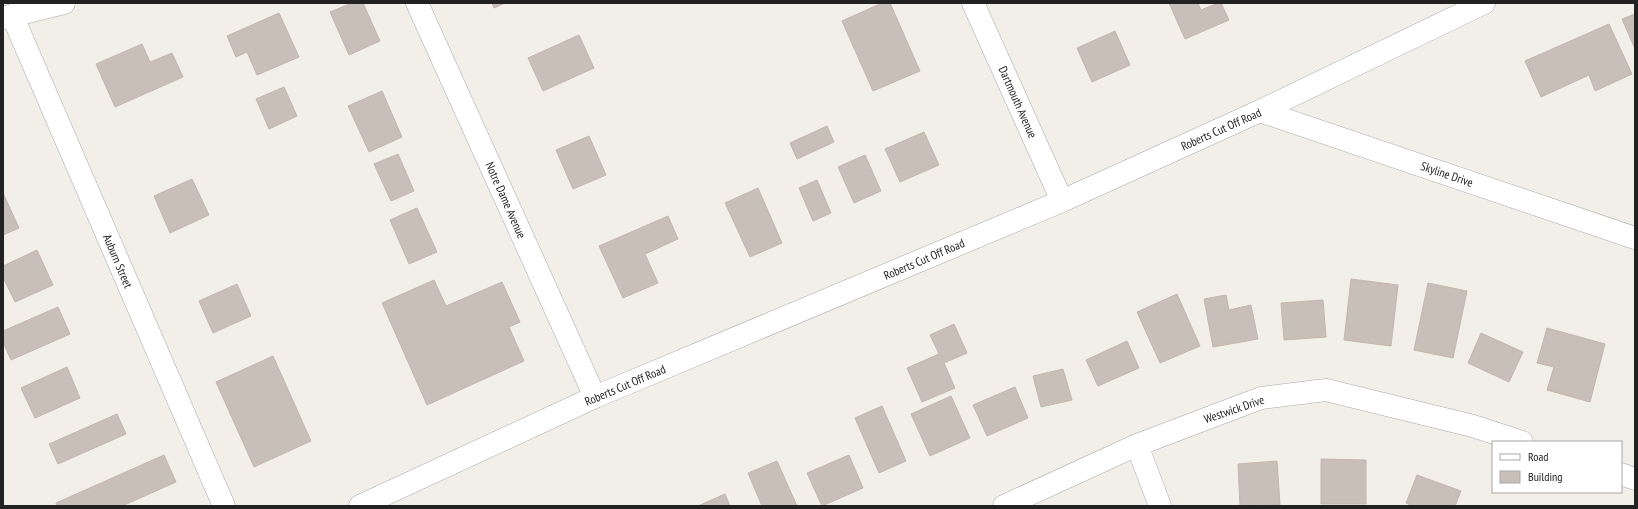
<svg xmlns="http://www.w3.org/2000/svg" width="1638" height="509" font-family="'PT Sans Narrow',sans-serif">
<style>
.building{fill:#c7bfb8;stroke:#c4b6ab}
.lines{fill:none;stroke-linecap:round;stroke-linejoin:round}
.minor-casing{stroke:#a9a9a9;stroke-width:23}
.tertiary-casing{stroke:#a9a9a9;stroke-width:23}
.minor{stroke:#fff;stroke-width:22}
.tertiary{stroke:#fff;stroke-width:22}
.labels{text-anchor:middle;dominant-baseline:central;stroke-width:4;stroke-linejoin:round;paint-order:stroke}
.street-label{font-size:12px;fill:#222;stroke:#fff}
</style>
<rect width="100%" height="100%" fill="#f2efe9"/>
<!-- building -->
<g class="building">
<path d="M352 3H363L380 41 349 55 330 12Z"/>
<path d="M492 3H505L494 8Z"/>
<path d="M882 3H890L920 71 873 91 842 21Z"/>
<path d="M1169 3H1198L1201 10 1218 3H1221L1229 20 1185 39Z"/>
<path d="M279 13 299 57 257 75 247 52 236 57 227 36Z"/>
<path d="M1635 14V49L1622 19Z"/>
<path d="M1609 24 1632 74 1595 91 1589 75 1541 97 1525 61Z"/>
<path d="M1115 31 1130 65 1092 82 1077 48Z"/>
<path d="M579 35 594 68 543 91 528 58Z"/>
<path d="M142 44 150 62 172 53 183 77 115 107 96 64Z"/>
<path d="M284 87 297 116 269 129 256 99Z"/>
<path d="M382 91 402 137 369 152 348 106Z"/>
<path d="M827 126 834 142 797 159 790 143Z"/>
<path d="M924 132 939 165 900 182 885 149Z"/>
<path d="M589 136 606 175 573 189 556 150Z"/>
<path d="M398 154 414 191 391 201 374 164Z"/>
<path d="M865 155 881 191 854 203 838 167Z"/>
<path d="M192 179 209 215 170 233 154 196Z"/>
<path d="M817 180 831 213 813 221 799 188Z"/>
<path d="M758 188 782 243 750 257 725 203Z"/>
<path d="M3 193 19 228 3 235Z"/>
<path d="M417 208 437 252 409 264 390 220Z"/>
<path d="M668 216 678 239 645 254 658 283 623 298 599 246Z"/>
<path d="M37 250 53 285 15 302 3 277V266Z"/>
<path d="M1351 279 1398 285 1391 346 1344 340Z"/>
<path d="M434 280 446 306 502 282 520 322 509 327 524 361 427 405 382 303Z"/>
<path d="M1428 283 1467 291 1453 358 1414 350Z"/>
<path d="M237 284 251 316 213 333 199 301Z"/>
<path d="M1177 294 1200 346 1160 363 1137 312Z"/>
<path d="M1226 295 1229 310 1251 305 1258 339 1213 347 1204 299Z"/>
<path d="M1323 300 1326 337 1284 340 1281 303Z"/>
<path d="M58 307 70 334 11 360 3 342V331Z"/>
<path d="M954 324 967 353 944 363 955 388 922 402 907 368 939 354 930 335Z"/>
<path d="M1547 328 1605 344 1590 402 1547 390 1554 367 1537 363Z"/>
<path d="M1481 333 1523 352 1509 382 1468 363Z"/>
<path d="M1127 341 1139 368 1098 386 1086 360Z"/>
<path d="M273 356 311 441 254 467 216 382Z"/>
<path d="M67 367 80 398 35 418 21 388Z"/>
<path d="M1063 369 1072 400 1041 407 1033 376Z"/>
<path d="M1015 387 1028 418 987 436 973 405Z"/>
<path d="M951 396 970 438 930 456 911 414Z"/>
<path d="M882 406 906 461 879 473 855 418Z"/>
<path d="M117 414 126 434 58 464 49 444Z"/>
<path d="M164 455 176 482 122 506H57L56 503Z"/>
<path d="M849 455 863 488 822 506 807 473Z"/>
<path d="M1321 459 1366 460V504H1321Z"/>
<path d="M777 461 797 506H762L748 473Z"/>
<path d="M1277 461 1280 505 1240 506 1238 464Z"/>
<path d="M1417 475 1461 491 1455 506H1413L1406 503Z"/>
<path d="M725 494 730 506H698Z"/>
</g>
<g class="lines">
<defs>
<g id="minor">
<path d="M417 3 595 397"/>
<path d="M973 3 1062 201"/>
<path d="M12 15 224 506"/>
<path d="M3 18 64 3"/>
<path d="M1137 445 1160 506"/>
<path d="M1621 474 1635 479"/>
<path d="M1004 506 1137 445 1261 398 1326 390 1473 426 1522 442"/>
</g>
<g id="tertiary">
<path d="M1260 111 1635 238"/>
<path d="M360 506 595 397 1062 201 1260 111 1484 3"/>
</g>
</defs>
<!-- minor casing -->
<use href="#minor" class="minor-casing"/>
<!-- tertiary casing -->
<use href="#tertiary" class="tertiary-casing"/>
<!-- minor -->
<use href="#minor" class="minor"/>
<!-- tertiary -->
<use href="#tertiary" class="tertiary"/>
</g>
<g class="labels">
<!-- street labels -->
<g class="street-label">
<text transform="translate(1018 102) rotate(66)">Dartmouth Avenue</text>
<text transform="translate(1221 129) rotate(-24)">Roberts Cut Off Road</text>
<text transform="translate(1447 174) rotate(19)">Skyline Drive</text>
<text transform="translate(506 200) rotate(66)">Notre Dame Avenue</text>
<text transform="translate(924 259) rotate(-23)">Roberts Cut Off Road</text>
<text transform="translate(118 261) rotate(67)">Auburn Street</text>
<text transform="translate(625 385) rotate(-23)">Roberts Cut Off Road</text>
<text transform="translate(1234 409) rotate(-19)">Westwick Drive</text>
</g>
</g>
<!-- border -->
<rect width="1638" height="509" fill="none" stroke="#222222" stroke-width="8"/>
<!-- legend -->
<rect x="1492" y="441" width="130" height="52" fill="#ffffff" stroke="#a7a7a7"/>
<rect x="1500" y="454" width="20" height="6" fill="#ffffff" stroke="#a7a7a7"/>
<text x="1528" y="461" font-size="12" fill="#222222">Road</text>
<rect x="1500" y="471" width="20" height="12" fill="#c7bfb8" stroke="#a7a7a7"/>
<text x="1528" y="481" font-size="12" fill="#222222">Building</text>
</svg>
